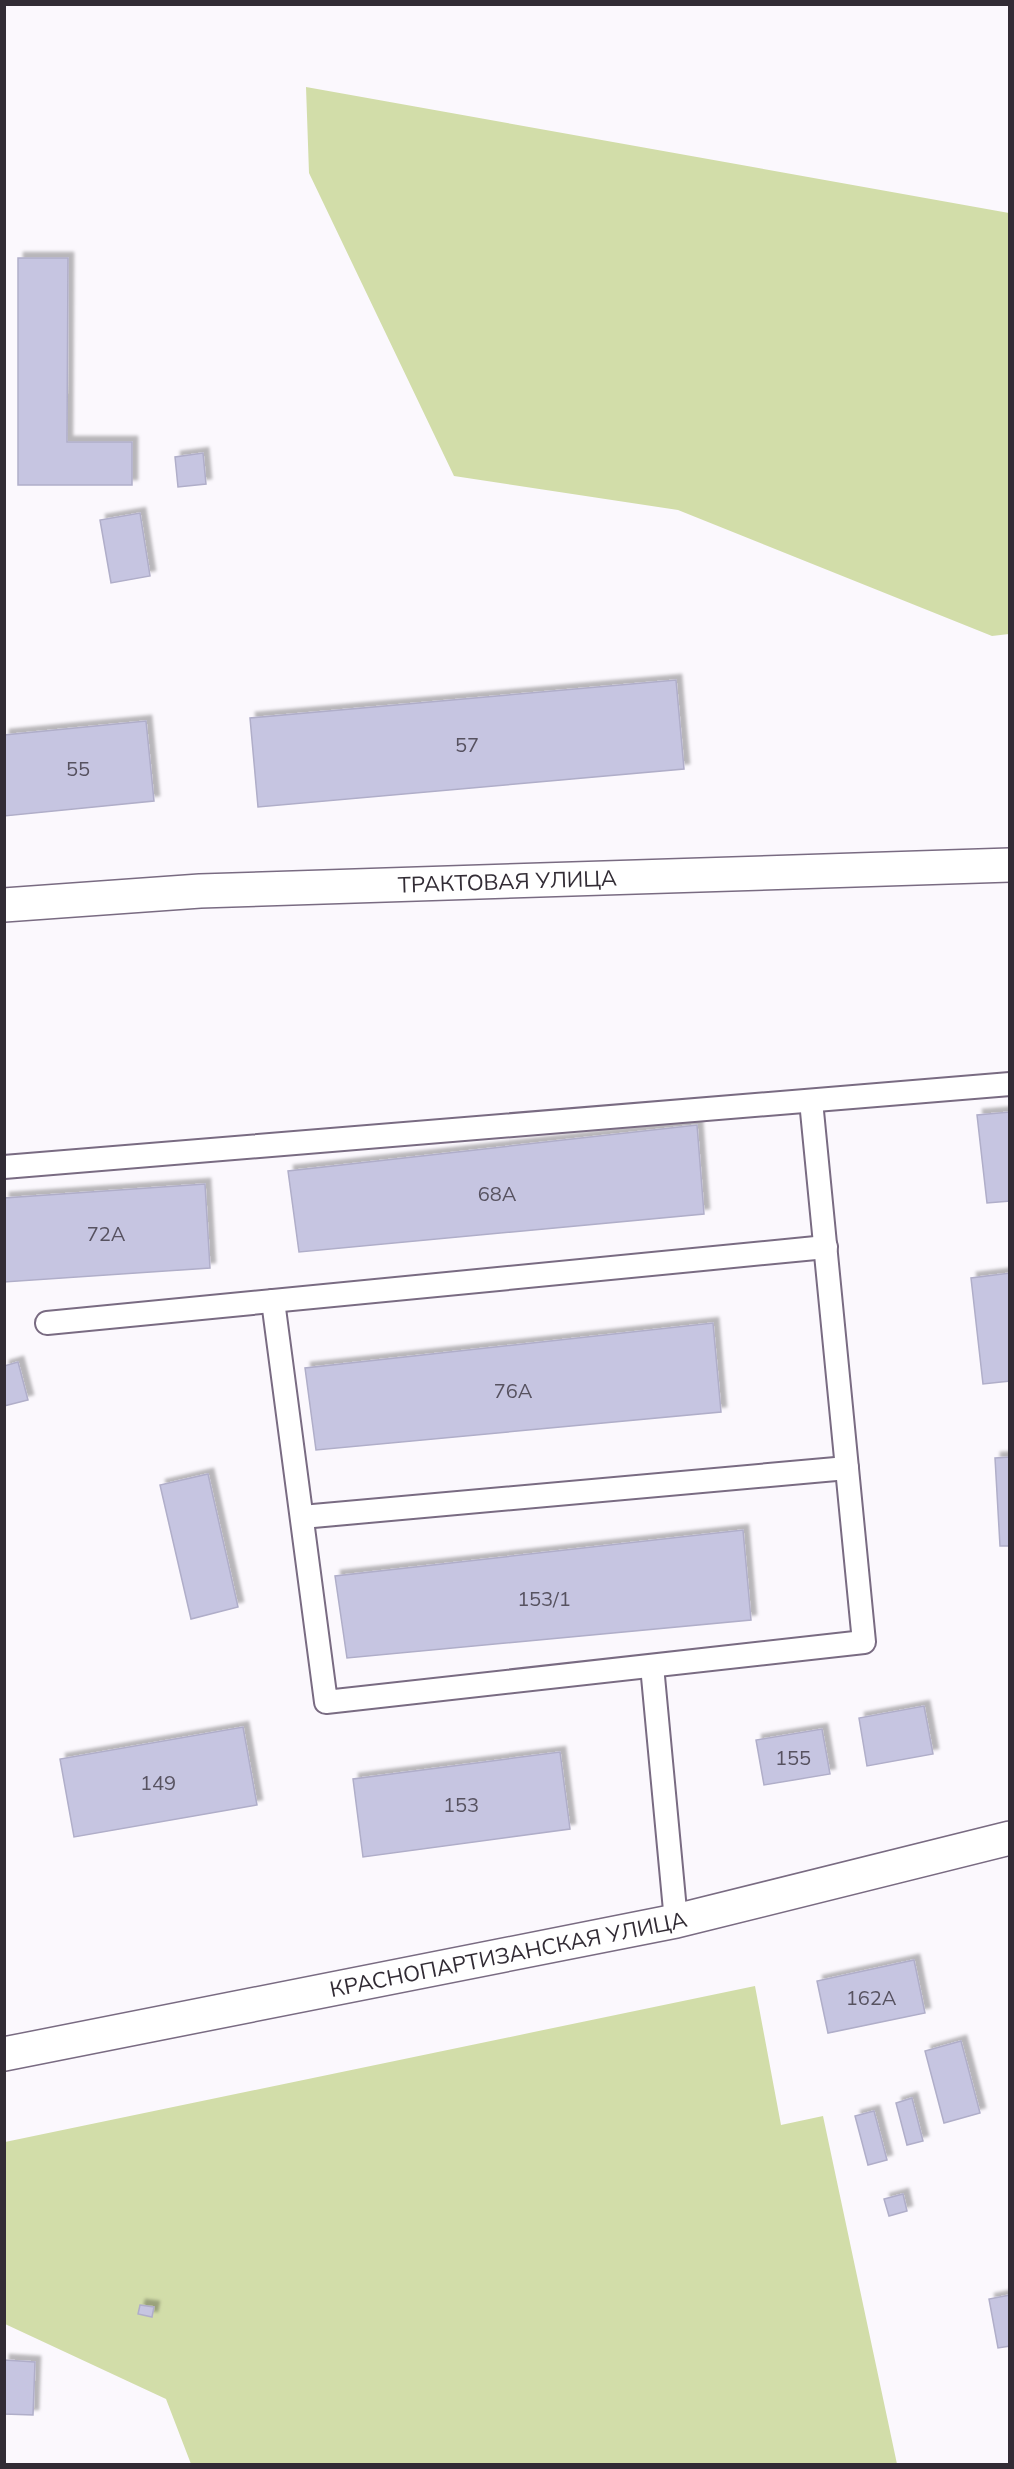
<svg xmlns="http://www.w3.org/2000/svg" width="1014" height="2469" font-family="Mulish,sans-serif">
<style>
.green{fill:#d2dda9}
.building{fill:#c6c5e1;stroke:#b0aec9;stroke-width:1.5;filter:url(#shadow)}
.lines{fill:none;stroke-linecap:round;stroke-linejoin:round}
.service-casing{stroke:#796b82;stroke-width:26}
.minor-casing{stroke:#796b82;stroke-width:36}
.tertiary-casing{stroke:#796b82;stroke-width:36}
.service{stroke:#fff;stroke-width:22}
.minor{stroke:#fff;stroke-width:33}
.tertiary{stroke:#fff;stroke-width:33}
.labels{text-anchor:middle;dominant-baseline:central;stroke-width:6;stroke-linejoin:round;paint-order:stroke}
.number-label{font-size:20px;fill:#575260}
.street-label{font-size:22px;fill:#322c35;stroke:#fff}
</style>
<defs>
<filter id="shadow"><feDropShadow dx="5.5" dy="-5.5" stdDeviation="1.5" flood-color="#0004"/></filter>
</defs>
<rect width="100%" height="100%" fill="#fbf8fd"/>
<!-- green -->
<g class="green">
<path d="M306 87 1009 213V634L992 636 678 510 454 476 309 173Z"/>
<path d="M755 1986 781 2125 823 2116 897 2464H191L166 2399 5 2324V2142Z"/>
</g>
<!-- building -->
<g class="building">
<path d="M18 258H68L67 442H132V485H18Z"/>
<path d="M203 453 206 484 178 487 175 457Z"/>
<path d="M140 513 150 576 111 583 100 520Z"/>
<path d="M676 680 684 769 258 807 250 718Z"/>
<path d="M146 721 154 801 4 816V735Z"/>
<path d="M1010 1112V1201L987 1203 977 1115Z"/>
<path d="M697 1125 704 1214 299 1252 288 1171Z"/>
<path d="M205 1184 210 1268 4 1282V1198Z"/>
<path d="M1010 1273V1381L983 1384 971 1278Z"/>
<path d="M713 1323 721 1412 316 1450 305 1368Z"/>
<path d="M18 1362 28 1400 4 1406V1366Z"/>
<path d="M1010 1457V1546H1000L995 1458Z"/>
<path d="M208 1474 238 1607 191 1619 160 1485Z"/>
<path d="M743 1530 751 1620 347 1658 335 1576Z"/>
<path d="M924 1706 933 1754 867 1766 859 1718Z"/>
<path d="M243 1727 257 1805 74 1837 60 1759Z"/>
<path d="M822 1729 830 1774 764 1785 756 1740Z"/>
<path d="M560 1752 570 1829 363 1857 353 1779Z"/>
<path d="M914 1960 925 2013 828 2033 817 1981Z"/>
<path d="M961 2041 980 2113 944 2123 925 2051Z"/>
<path d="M912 2098 923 2141 907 2145 896 2103Z"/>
<path d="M874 2111 887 2160 868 2165 855 2116Z"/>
<path d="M903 2194 907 2211 889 2216 884 2199Z"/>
<path d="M1010 2295V2346L998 2348 989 2299Z"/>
<path d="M140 2305 154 2307 152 2317 138 2314Z"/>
<path d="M4 2360 35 2362 33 2415 4 2414Z"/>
</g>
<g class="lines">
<defs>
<g id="service">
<path d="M4 1167 1010 1084"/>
<path d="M273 1301 326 1702 864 1642 811 1101"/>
<path d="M47 1323 826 1247"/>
<path d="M302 1517 847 1468"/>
<path d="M652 1666 676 1921"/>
</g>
<g id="minor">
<path id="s1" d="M4 905 200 891 1010 865"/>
</g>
<g id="tertiary">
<path id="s2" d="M4 2054 676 1921 1010 1838"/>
</g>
</defs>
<!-- service casing -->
<use href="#service" class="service-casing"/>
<!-- minor casing -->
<use href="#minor" class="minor-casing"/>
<!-- tertiary casing -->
<use href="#tertiary" class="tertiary-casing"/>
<!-- service -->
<use href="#service" class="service"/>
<!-- minor -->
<use href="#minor" class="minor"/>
<!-- tertiary -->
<use href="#tertiary" class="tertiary"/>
</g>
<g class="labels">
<!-- number labels -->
<g class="number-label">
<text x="467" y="744">57</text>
<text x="78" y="768">55</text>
<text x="497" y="1193">68А</text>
<text x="106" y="1233">72А</text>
<text x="513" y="1390">76А</text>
<text x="544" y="1598">153/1</text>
<text x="793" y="1757">155</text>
<text x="158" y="1782">149</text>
<text x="461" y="1804">153</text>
<text x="871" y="1997">162А</text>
</g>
<!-- street labels -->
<g class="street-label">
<text stroke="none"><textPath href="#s1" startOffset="504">ТРАКТОВАЯ УЛИЦА</textPath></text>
<text stroke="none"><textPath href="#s2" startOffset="514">КРАСНОПАРТИЗАНСКАЯ УЛИЦА</textPath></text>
</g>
</g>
<!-- border -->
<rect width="1014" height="2469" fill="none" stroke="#322c35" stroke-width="12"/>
</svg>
